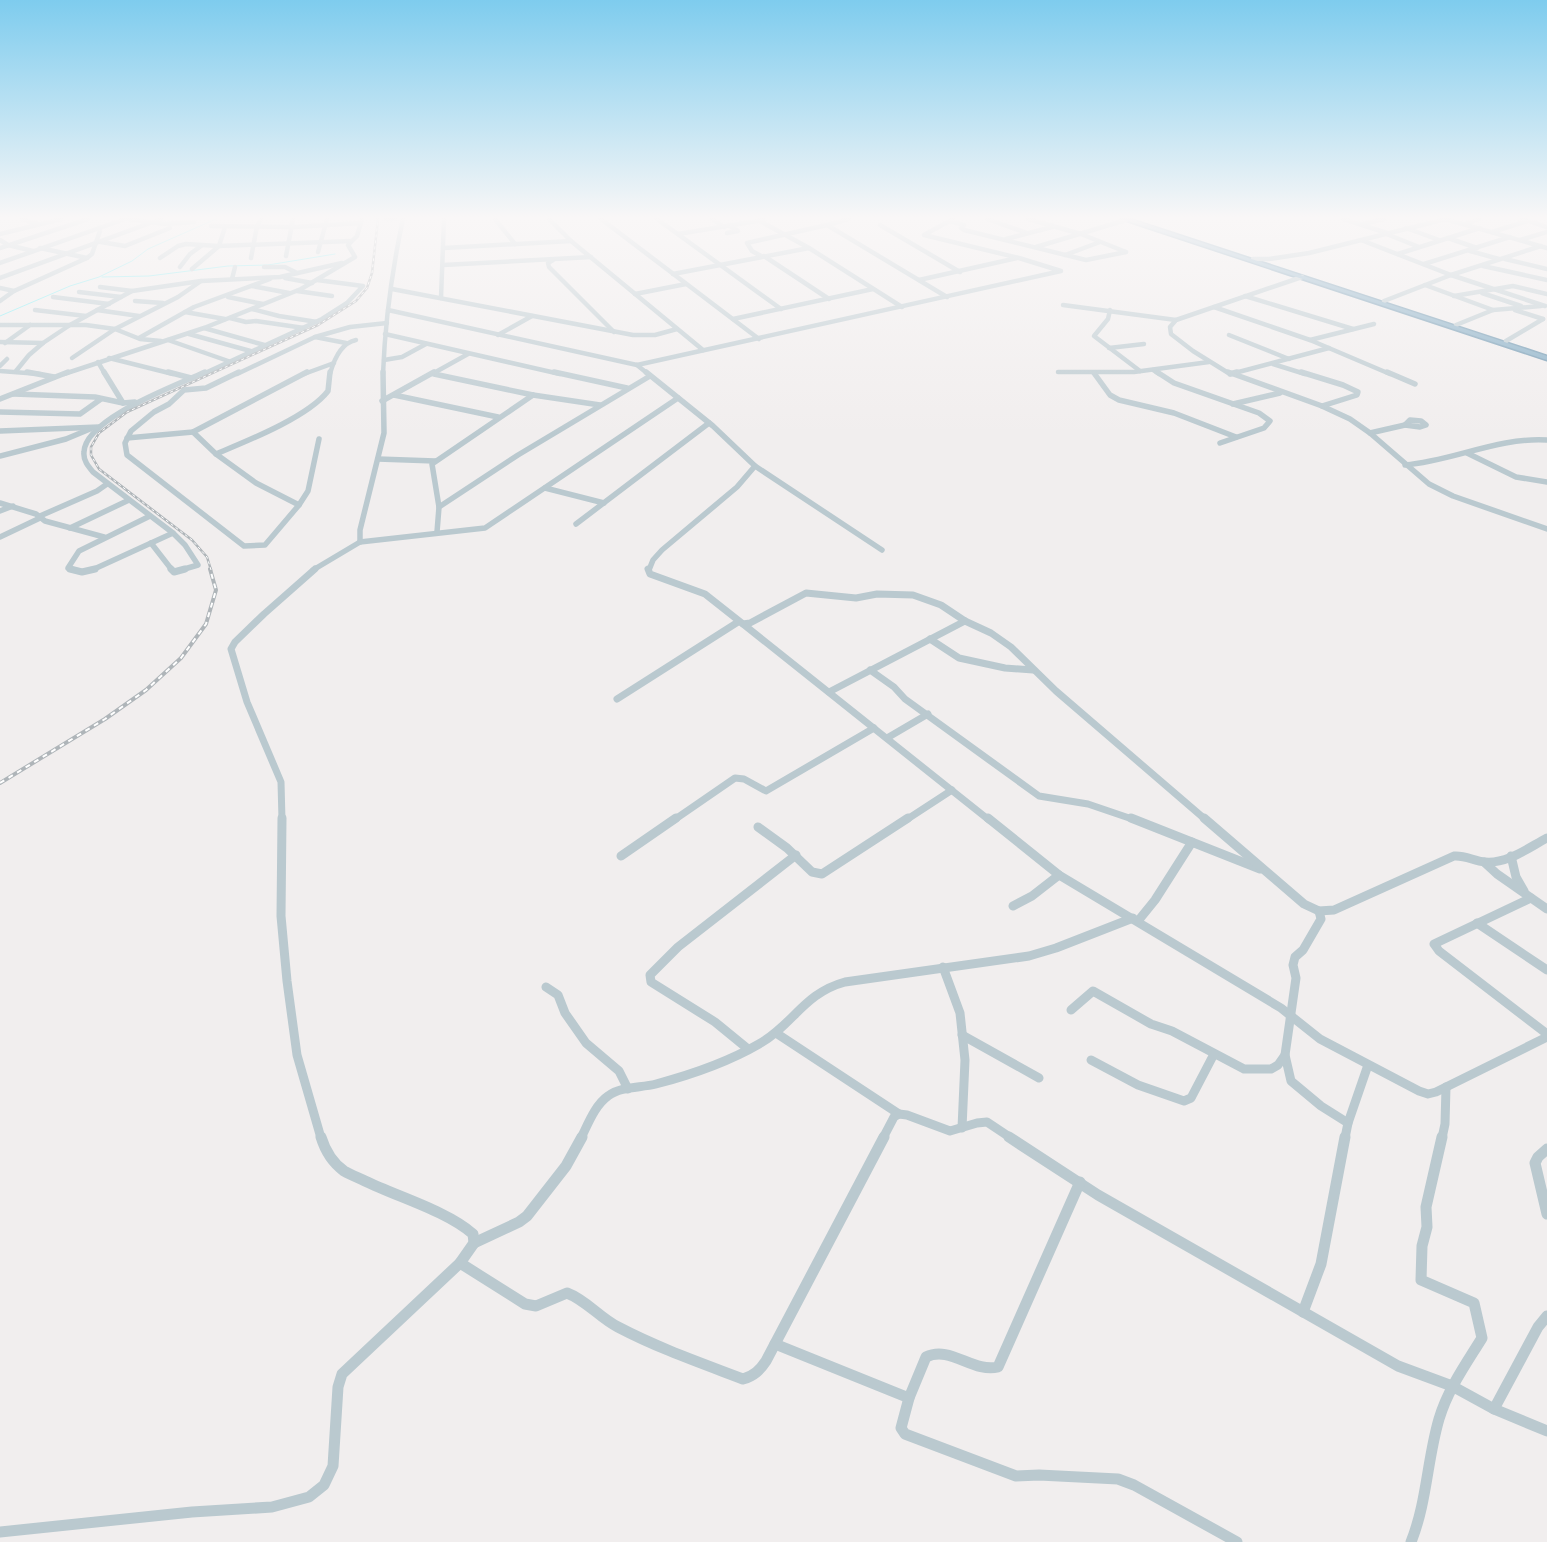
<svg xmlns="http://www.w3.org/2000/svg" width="1547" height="1542" font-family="'DM Sans',sans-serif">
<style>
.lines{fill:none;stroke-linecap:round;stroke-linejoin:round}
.stream{stroke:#7feff6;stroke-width:1}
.highway-casing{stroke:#6b95af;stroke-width:3}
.minor-far4{stroke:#bac9cf;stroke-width:4.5}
.minor-far3{stroke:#bac9cf;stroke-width:5.5}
.minor-far2{stroke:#bac9cf;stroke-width:7}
.minor-far1{stroke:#bac9cf;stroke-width:9}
.minor{stroke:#bac9cf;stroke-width:11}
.highway{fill:#80aac3;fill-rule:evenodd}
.rail-far1-casing{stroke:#afb5b9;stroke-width:2.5}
.rail-casing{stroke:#afb5b9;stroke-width:4}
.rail-far1{stroke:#fff;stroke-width:1;stroke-dasharray:3;stroke-linecap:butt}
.rail{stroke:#fff;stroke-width:2;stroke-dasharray:5;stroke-linecap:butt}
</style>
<rect width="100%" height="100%" fill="#f1eeee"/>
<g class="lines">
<!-- stream -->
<g class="stream">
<path d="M102 277 149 276 228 266 268 265 335 254"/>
<path d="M0 316 70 286 99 277 132 261 148 249 216 219"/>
</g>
<defs>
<path id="highway" d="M1121 219H1130L1547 356V360Z"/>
</defs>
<!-- highway casing -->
<use href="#highway" class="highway-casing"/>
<!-- minor-far4 -->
<g class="minor-far4">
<path d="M22 219 38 224"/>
<path d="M128 219 165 224 194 222"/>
<path d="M386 219H395"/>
<path d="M495 219 515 244"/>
<path d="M549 219 571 241 703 350"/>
<path d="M601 219 759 339"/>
<path d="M657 219 781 309"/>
<path d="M712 219 724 227"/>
<path d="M987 219 1027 233"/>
<path d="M1028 219 1081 234 1126 252"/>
<path d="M1343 219 1387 233"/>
<path d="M1445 219 1547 248"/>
<path d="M1523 219 1547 227"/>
<path d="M760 221 809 248 902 307"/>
<path d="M950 221 964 225 961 228 964 230 1086 260 1126 252"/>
<path d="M1363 224 1384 219"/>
<path d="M1465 224 1479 219"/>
<path d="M827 225 849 219"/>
<path d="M880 225 960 272"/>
<path d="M211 226 294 227 361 223"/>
<path d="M1406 228 1439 240"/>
<path d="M1492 232 1527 221"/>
<path d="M727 233 738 231 730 226"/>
<path d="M1384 233 1419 247"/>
<path d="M0 234 61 219"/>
<path d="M678 234 763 220"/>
<path d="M1448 238 1477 248"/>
<path d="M1006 239 1052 227"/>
<path d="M0 240 8 245 33 251"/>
<path d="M1361 240 1451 275"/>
<path d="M1520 240 1547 232"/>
<path d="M101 242 125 246 170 228"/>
<path d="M1036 247 1126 220"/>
<path d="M0 248 88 219"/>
<path d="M40 248 87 258"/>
<path d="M444 248 571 241"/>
<path d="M1470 251 1499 259"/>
<path d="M318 252 327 219"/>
<path d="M1398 254 1480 228"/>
<path d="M1065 255 1100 242"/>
<path d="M286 256 293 219"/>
<path d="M761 256 752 251 747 243 827 225 947 297"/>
<path d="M764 256 829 299"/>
<path d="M160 258 178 246 186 244 219 246 351 241"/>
<path d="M251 258 257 226 261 219"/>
<path d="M1253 259H1269L1309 253 1446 219"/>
<path d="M1505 259 1547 269"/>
<path d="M553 260 548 263 549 267 614 332"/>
<path d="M0 263 125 219"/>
<path d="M1424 264 1510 237"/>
<path d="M443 265 591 257"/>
<path d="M1483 266 1547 280"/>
<path d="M180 267 190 254 201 246"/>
<path d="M264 267H285L297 273"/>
<path d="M192 269 219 246 225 227"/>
<path d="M673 274 809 248"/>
<path d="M1451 275 1545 306"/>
<path d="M0 278 161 219"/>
<path d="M285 278 312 283"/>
<path d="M232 279 235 267"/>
<path d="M919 280 1017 258"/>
<path d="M1425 285 1493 310"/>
<path d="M252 286 289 293"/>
<path d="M100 287 132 291"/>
<path d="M0 288 14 291"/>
<path d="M392 289 633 335H655L677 329"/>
<path d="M297 291 332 296"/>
<path d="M79 292 121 297"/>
<path d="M1482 293 1521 306"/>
<path d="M635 294 686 284"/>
<path d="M1245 296 1353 329"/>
<path d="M1454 296 1513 286 1547 294"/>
<path d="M53 297 109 304"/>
<path d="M228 297 263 304"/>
<path d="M441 298 444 219"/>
<path d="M0 301 14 291 87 258 92 254 100 231 99 228"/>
<path d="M135 301 163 303"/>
<path d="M1384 301 1451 275 1541 246"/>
<path d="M1063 305 1176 320"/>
<path d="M1214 307 1310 340 1390 374"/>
<path d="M252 309 279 316 317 322"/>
<path d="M35 310 86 316"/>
<path d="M97 310 139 316"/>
<path d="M388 310 637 365 1061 271 1019 258 924 235 953 219"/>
<path d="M1110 310 1108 319 1094 336 1140 371"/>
<path d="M1515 310 1543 319"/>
<path d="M185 312 225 319"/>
<path d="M230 318 246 322 256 321 304 328"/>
<path d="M733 319 873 289"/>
<path d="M0 325H86L115 329 140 339 161 341"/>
<path d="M1456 325 1493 310 1541 306"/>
<path d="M204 328 268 346"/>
<path d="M189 334 254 352"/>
<path d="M385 334 560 374"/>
<path d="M498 335 532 316"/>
<path d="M1229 335 1289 359"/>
<path d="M315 337 350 327 387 323"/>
<path d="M139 338 194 307 270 279"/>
<path d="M168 340 231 362"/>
<path d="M1310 340 1374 324"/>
<path d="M1506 341 1543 319"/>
<path d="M0 342 43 343"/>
<path d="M5 343 30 325"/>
<path d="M1109 348 1144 344"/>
<path d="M72 358 115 329 178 297 201 281"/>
<path d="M109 358 173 374"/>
<path d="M384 360 402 357 426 344"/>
<path d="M98 362 105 374"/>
<path d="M1273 364 1305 374"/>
<path d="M637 365 648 374"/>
<path d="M0 366 7 359"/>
<path d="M1153 370 1159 374"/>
<path d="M0 371 40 374"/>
<path d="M16 371 29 355 43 343 70 325 132 291 201 281 280 277 342 263"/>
<path d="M1058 372H1134L1209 362"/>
<path d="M64 374 204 328 301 289 355 257 348 245 357 236 362 219"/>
<path d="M203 374 322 319 347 303 363 286 317 280"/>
<path d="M237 374 315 337 346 343"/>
<path d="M304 374 334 363"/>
<path d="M330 374C334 359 341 343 356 340"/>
<path d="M383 374C385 322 392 270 403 219"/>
<path d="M432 374 468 354"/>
<path d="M1230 374 1193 351 1171 334 1170 327 1176 320 1302 277"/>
<path d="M1231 374 1329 348"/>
</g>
<!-- minor-far3 -->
<g class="minor-far3">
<path d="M27 372 54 377"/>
<path d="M104 372 123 403"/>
<path d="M168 372 191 378"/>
<path d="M239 372 206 388 184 390 169 404 154 412 131 431 125 443 127 455 244 546 265 545 299 505 256 483 216 454C247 441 308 417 328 391L330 372"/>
<path d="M554 372 627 388"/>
<path d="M646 372 713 426 755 466 737 487 662 550 653 560 649 570"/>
<path d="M1157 372 1174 383 1259 413 1270 421 1264 428 1220 443"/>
<path d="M1228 372 1322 406 1350 419 1370 433 1429 484 1453 496 1547 529"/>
<path d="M1301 372 1343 385 1358 392 1357 395 1322 406"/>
<path d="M1387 372 1415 384"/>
<path d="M1094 373 1110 395 1119 400 1174 413 1236 437"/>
<path d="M434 374 533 395 600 405"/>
<path d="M1230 374 1237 372"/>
<path d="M14 394 95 397 123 403 135 402"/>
<path d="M394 395 498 417"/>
<path d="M0 399 68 372"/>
<path d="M382 401 434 372"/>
<path d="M1233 404 1280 393"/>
<path d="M0 412 80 414 101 399"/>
<path d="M1410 420 1421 421 1426 425 1420 427 1405 425Z"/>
<path d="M0 431 99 427"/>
<path d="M193 432 216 454"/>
<path d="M1370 433 1405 425"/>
<path d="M127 438 193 432 307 372"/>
<path d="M1467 453 1516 477 1547 482"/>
<path d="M0 456 66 439 90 429"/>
<path d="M378 459 435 461"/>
<path d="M1405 465C1453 461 1498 437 1547 440"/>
<path d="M755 466 882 550"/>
<path d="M545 488 604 503"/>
<path d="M0 503 36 514 45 521 104 537"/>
<path d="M299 505 308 491 319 439"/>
<path d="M439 507 432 464 533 395"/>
<path d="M0 511 13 506"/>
<path d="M40 516 97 491 107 484"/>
<path d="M576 524 709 423"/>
<path d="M70 528 129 500"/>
<path d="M437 532 439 507 518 455 650 376"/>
<path d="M0 537 40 518"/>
<path d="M360 542V530L384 433 383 372"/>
<path d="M151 543 172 570"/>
<path d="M75 570 68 568 79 551 150 516"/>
<path d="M92 570 173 533"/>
<path d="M181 570 198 565 185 545 173 533 93 472C88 466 83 460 84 452 85 418 178 385 205 372"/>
<path d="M313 570 360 542 485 528 678 398"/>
</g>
<!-- minor-far2 -->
<g class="minor-far2">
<path d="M70 569 82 572 95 569"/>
<path d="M171 569 174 572 185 569"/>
<path d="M648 569 650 574 705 594 743 624 750 623 806 593 856 598 877 594 913 595 941 605 965 621 991 633 1011 647 1056 691 1206 820"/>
<path d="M743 624 989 820"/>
<path d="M930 639 959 658 1005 668 1033 670"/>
<path d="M870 670 894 687 905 699 1039 796 1088 804 1135 820"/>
<path d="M829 692 965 621"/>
<path d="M617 699 738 622"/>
<path d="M887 738 928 714"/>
<path d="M282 820 281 782 247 702 231 649 235 642 264 614 315 569"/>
<path d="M674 820 735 778 744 779 766 791 874 728"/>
<path d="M906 820 952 790"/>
</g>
<!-- minor-far1 -->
<g class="minor-far1">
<path d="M282 818 281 916 287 981 297 1055 321 1138"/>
<path d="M988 818 1059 875 1281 1008 1320 1039 1419 1091 1428 1094 1436 1092 1547 1037"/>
<path d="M1131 818 1260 869"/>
<path d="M1204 818 1304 904 1319 911 1334 910 1454 856C1465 855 1474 861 1485 862 1507 864 1528 848 1547 838"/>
<path d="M758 827 787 848 812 872 822 874 908 818"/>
<path d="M621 856 676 818"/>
<path d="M1511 856 1516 877 1524 891"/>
<path d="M1484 862 1497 874 1547 909"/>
<path d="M1531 898 1434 944 1439 951 1547 1034"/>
<path d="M1013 906 1032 896 1059 875"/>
<path d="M1319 911 1321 919 1303 950 1295 957 1293 965 1296 978 1285 1055 1291 1081 1321 1106 1348 1123"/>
<path d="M1138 921 1155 900 1192 842"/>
<path d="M1477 923 1547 970"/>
<path d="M943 967 960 1013 965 1060 962 1128"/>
<path d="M546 987 558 995 565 1013 586 1043 619 1071 628 1089"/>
<path d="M1071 1010 1093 991 1151 1024 1172 1031 1244 1069H1271L1278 1065 1285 1055"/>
<path d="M776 1033 899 1114"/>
<path d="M962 1035 1039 1078"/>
<path d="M748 1049 715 1022 651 982 650 975 678 947 796 855"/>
<path d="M1091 1060 1138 1085 1184 1101 1191 1098 1214 1054"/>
<path d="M581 1138C588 1124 595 1105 608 1096 621 1086 640 1088 656 1084 690 1075 728 1062 759 1044 793 1025 804 993 845 982L1029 956 1056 948 1133 918"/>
<path d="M883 1138 894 1117 899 1114 907 1115 950 1131 977 1123 987 1122 1011 1138"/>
<path d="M1345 1138 1348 1123 1368 1065"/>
<path d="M1442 1138 1445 1124 1446 1087"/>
</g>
<!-- minor -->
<g class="minor">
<path d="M1009 1137 1098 1195 1398 1366 1452 1386 1494 1409 1547 1431"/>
<path d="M1547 1149 1538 1157 1535 1163 1547 1214"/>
<path d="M1080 1182 998 1367C973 1373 950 1345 926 1357L909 1398 901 1428 905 1434 1016 1476 1039 1475 1118 1479 1134 1485 1237 1542"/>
<path d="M474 1243 519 1222 527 1216 566 1166 582 1137"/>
<path d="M460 1263 525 1304 536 1306 567 1293C586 1300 600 1318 618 1327 658 1348 701 1363 743 1379 754 1376 760 1370 766 1361L884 1137"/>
<path d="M1303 1312 1321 1264 1345 1137"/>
<path d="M775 1344 909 1398"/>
<path d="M1494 1409 1538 1327 1547 1316"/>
<path d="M0 1532 192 1512 272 1507 309 1497 324 1485 333 1466 338 1387 342 1374 460 1263 474 1243 473 1234C447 1211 398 1197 365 1181 359 1178 351 1175 344 1171 333 1163 325 1150 321 1137"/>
<path d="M1411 1542C1427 1502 1427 1460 1439 1419 1448 1389 1466 1364 1482 1338L1474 1303 1421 1280 1422 1246 1427 1227 1426 1207 1442 1137"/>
</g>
<!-- highway -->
<use href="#highway" class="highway"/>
<defs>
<path id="rail-far1" d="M211 570 207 557 192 540 99 469 91 455V447L99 433 127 412 318 325 356 301 367 288 372 273 378 219"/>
<path id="rail" d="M0 783 105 719 146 690 181 658 206 624 216 590 210 569"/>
</defs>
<!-- rail-far1 casing -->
<use href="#rail-far1" class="rail-far1-casing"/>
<!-- rail casing -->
<use href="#rail" class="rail-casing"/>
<!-- rail-far1 -->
<use href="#rail-far1" class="rail-far1"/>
<!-- rail -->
<use href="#rail" class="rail"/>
</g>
<!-- sky -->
<linearGradient id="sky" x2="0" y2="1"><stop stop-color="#7eccee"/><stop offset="0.5" stop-color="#f9f7f7"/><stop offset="1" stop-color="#f9f7f7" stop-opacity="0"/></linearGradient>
<rect width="1547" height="435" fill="url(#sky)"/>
</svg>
